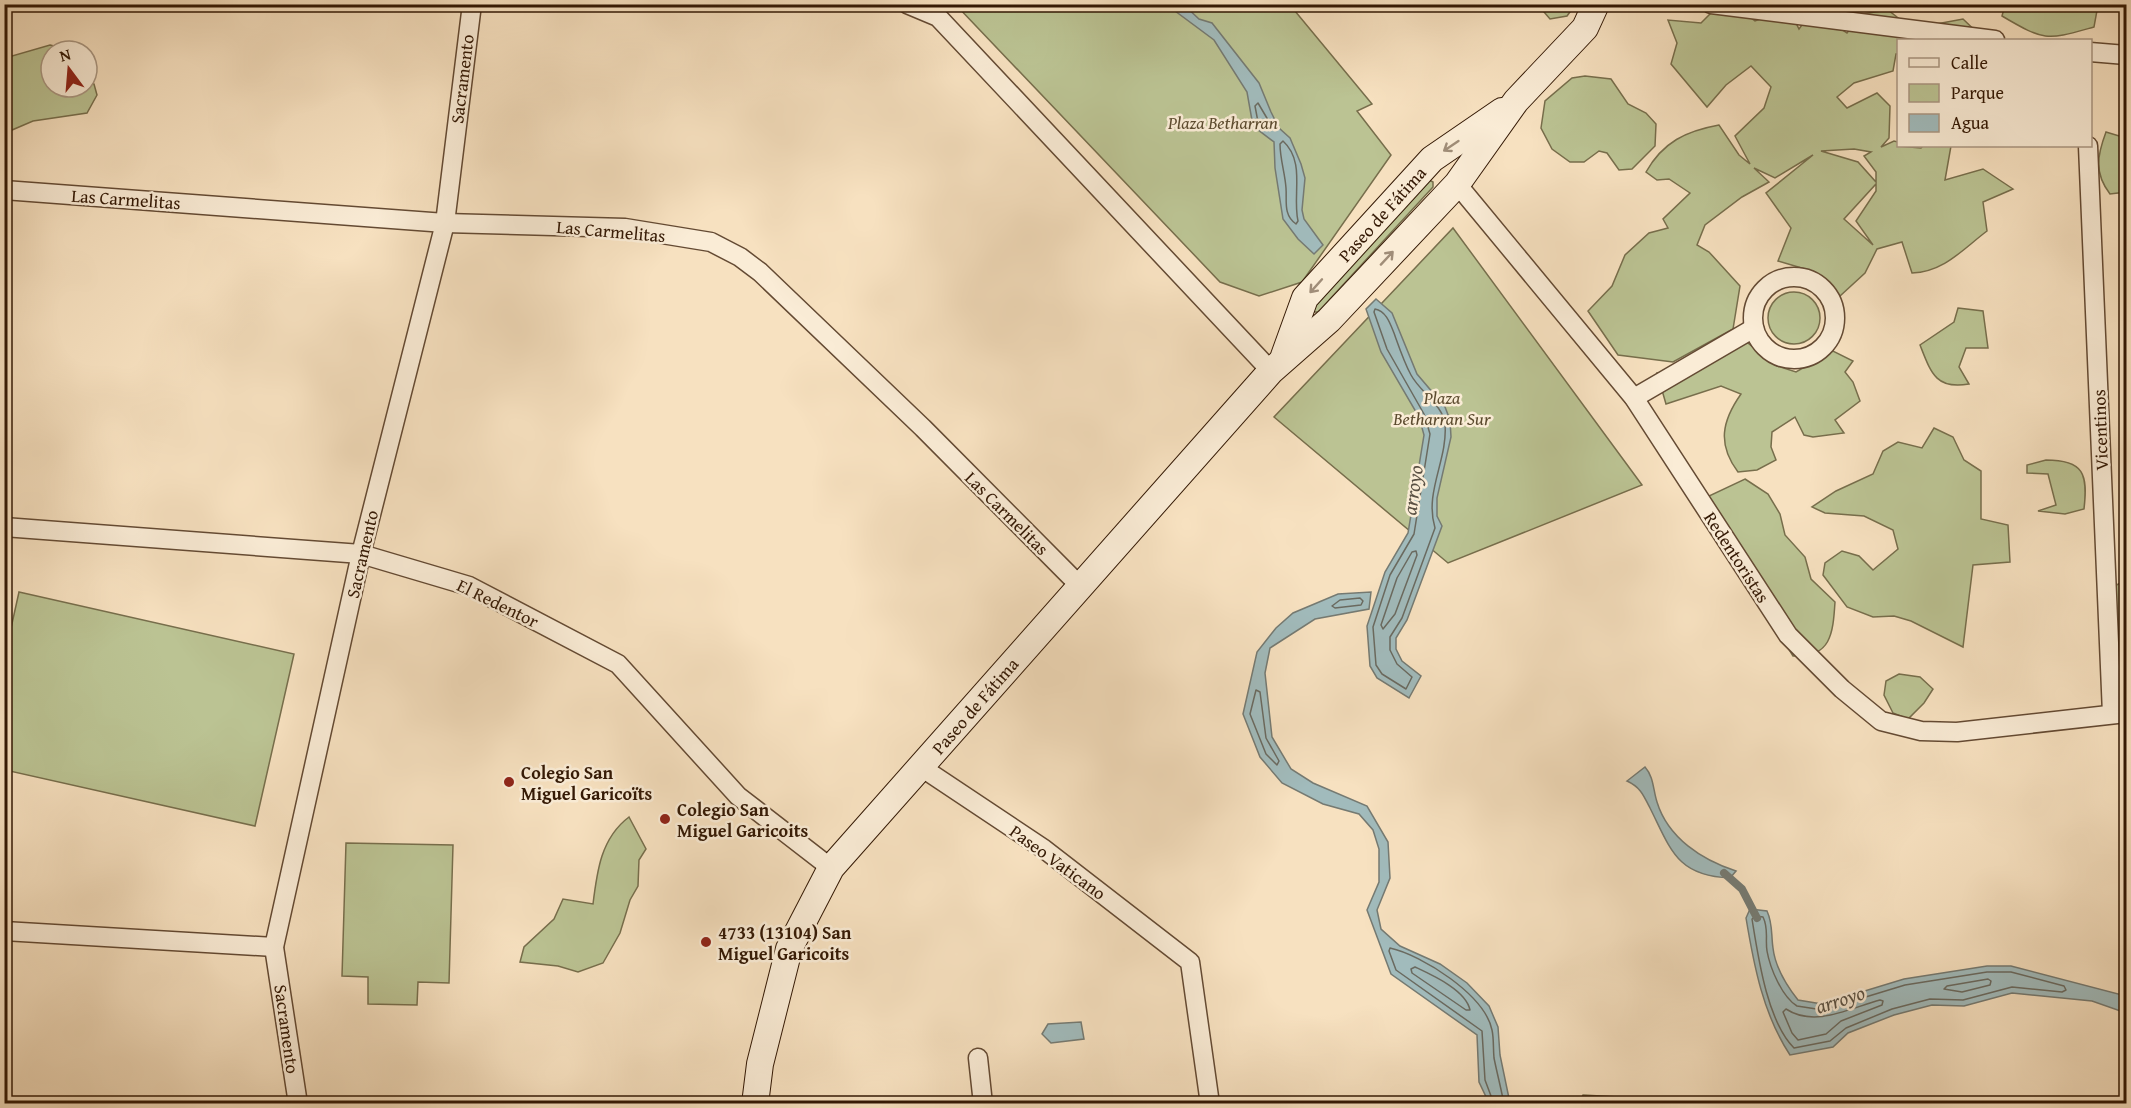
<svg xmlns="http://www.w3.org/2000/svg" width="2131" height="1108" font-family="'Gentium Book Plus',serif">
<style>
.green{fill:#bbc393;stroke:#776e4c;stroke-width:1.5;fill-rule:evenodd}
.water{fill:#a1bbbc;stroke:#757a72;stroke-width:1.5}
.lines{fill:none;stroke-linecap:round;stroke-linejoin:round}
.shore{stroke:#6a6a60;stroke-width:1.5}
.stream{stroke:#757a72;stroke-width:8}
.street-casing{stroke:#644a33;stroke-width:21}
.secondary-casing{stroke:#331804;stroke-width:28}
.street{stroke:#faecd6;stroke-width:18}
.secondary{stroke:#faecd6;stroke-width:26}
.oneway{stroke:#a08d78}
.poi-dot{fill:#8f2418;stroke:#faecd6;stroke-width:2}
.labels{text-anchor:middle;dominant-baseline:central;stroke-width:5;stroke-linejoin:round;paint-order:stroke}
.street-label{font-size:18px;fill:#331804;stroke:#faecd6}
.park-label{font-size:18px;font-style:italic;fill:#5c4b2f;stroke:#faecd6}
.poi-label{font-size:18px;font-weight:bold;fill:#331804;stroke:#faecd6;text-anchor:start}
.water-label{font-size:20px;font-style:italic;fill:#5a5144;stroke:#faecd6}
</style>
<rect width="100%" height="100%" fill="#f7e1c0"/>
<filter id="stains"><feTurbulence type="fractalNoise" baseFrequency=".00333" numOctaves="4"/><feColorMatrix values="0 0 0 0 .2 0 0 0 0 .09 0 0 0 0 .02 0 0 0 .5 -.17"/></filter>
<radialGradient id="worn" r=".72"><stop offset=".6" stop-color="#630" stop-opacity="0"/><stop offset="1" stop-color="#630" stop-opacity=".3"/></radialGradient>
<!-- green -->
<g class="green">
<path d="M2036 4 2098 5 2094 27C2047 40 2046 42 2002 16L2005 5Z"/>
<path d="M956 5H1290L1372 104 1357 111 1391 155 1302 282 1259 296 1220 282Z"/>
<path d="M1538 5H1575L1567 16 1550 19Z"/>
<path d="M1738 8 1755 21 1777 13 1792 15 1799 29 1807 18 1826 19 1847 33 1862 14 1888 10 1920 35 1931 25 1963 19 1985 40H1898V54H1896L1893 71 1854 83 1837 97 1847 108 1877 93 1890 106 1889 138 1881 147 1894 141 1898 142V146L1921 148 1923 146H1951L1945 180 1983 169 2013 189 1983 202 1987 231C1963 249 1944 272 1912 273L1902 242 1877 249 1865 273 1840 296 1815 272 1778 261 1791 228 1766 193 1813 155 1775 178 1754 168 1769 182 1742 197 1705 225 1697 245 1709 252 1740 286 1733 329 1673 362 1618 355 1588 311 1612 286 1625 255 1649 233 1668 228 1663 219 1690 193 1669 179 1657 180 1646 172C1663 142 1686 131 1719 125L1739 155 1750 164 1735 136 1764 108 1771 87 1751 66 1726 85 1707 107 1671 64 1677 43 1668 20 1701 23 1713 11ZM1854 149 1871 152 1864 156 1876 172V182L1858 162 1821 151ZM1876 184V191L1856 221 1873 245 1844 219Z"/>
<path d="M50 45 74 51H51V87H87V81L94 84 97 95 87 113 33 121 5 133V58Z"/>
<path d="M1585 76 1611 79 1628 104 1646 113 1656 124 1655 146 1632 169 1619 170 1607 153 1599 151 1584 162H1570L1552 149 1541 128 1545 101 1572 78Z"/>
<path d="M2106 132 2126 138V192L2110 194C2094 173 2097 156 2106 132Z"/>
<path d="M1429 180 1433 182V187L1318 312H1313L1312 306Z"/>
<path d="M1453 228 1642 485 1448 563 1274 417Z"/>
<circle cx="1794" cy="318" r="26"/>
<path d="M1958 308 1983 311 1988 348H1966L1959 367 1969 384C1936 390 1931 373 1920 345L1954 322Z"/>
<path d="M1739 336 1777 366 1796 372 1833 351 1853 361 1845 372 1853 382 1860 401 1835 420 1844 433 1813 437 1804 435 1795 417 1772 432 1771 447 1776 460 1757 470 1738 472C1717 444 1722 421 1741 394L1721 386 1666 404 1657 373 1678 372Z"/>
<path d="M1934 428 1953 437 1964 460 1981 471V519L2008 525 2010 562 1973 565 1963 647 1911 621 1894 616 1873 617 1847 607 1823 575 1825 563 1842 551 1859 556 1873 570 1898 549 1893 530 1864 516 1825 513 1812 507 1836 491 1873 474 1883 451 1898 442 1922 448Z"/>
<path d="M2046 460C2084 460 2088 474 2084 509L2065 514 2038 511 2056 505 2048 474 2027 473V465Z"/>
<path d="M1745 479 1768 494 1780 514 1785 535 1805 557 1811 579 1835 602C1833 634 1831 658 1793 656L1761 604 1692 504Z"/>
<path d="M2126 580V642L2119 652 2108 621 2107 590Z"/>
<path d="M19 592 294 654 255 826 5 770V655Z"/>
<path d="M1899 674 1920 677 1933 689 1924 703 1908 719 1893 713 1884 695 1886 681Z"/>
<path d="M629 817 646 849 639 860 638 886 630 900 620 933 603 963 578 972 558 966 520 962 524 947 554 919 563 899 593 904C597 871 601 838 629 817Z"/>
<path d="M346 843 453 845 449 983 418 982 417 1005 368 1004V977L342 976Z"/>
<path d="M1583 1095 1636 1098 1642 1103H1579Z"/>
</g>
<!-- water -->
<g class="water">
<path d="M1167 5H1184L1199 19 1212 23 1259 83 1271 112 1279 128 1290 138 1301 164 1305 178 1302 210 1304 219 1323 245 1314 254 1298 239 1283 219 1275 168 1274 142 1253 126 1247 92 1214 40Z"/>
<path d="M1376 299 1392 313 1417 374 1445 407 1450 420 1451 437 1437 498V516L1442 526 1407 620 1396 638V649L1402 661 1421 676 1409 698 1377 678 1370 666 1367 626 1385 572 1408 533 1424 435 1419 417 1381 352 1366 309Z"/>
<path d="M1371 592 1369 609 1315 619 1270 648 1265 673 1272 737 1291 769 1313 783 1367 806 1388 842 1390 878 1377 910 1381 929 1400 946 1440 964 1467 983 1489 1006 1498 1027 1500 1055 1510 1103H1489L1479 1082 1477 1035 1391 974 1367 910 1379 882V849L1373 830 1359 814 1323 804 1282 783 1260 757 1243 714 1257 652 1276 628 1293 613 1338 594Z"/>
<path d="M1645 767C1654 777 1653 790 1657 802 1668 838 1702 860 1736 871L1730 878C1677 876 1671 850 1650 808 1643 794 1640 787 1627 781Z"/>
<path d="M1750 909 1767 911C1773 924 1771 935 1773 948 1775 966 1787 986 1798 1000L1822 1004 1904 979 1987 966H2011L2126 996V1013L2092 1001 2012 993 1964 1006 1932 1005 1894 1015 1848 1033 1833 1047 1790 1055C1763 1014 1754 966 1746 918Z"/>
<path d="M1081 1022 1084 1039 1051 1043 1042 1034 1048 1024Z"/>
</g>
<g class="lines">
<!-- shore -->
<g class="shore">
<path d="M1258 103 1271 125 1269 129 1258 122 1255 106Z"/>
<path d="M1283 141C1306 162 1292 195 1298 221L1296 224C1283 215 1287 201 1286 188 1285 173 1280 159 1280 144Z"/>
<path d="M1375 309C1386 311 1390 323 1394 333 1399 347 1404 362 1411 375 1420 392 1443 405 1445 424 1448 460 1424 492 1435 528L1402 618 1390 637V650L1397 664 1412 677 1406 689 1382 674 1376 665 1373 627 1390 575 1414 534 1430 434 1424 414 1387 349 1374 312Z"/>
<path d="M1416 551 1417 555 1395 614 1383 629 1381 625 1397 578 1412 552Z"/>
<path d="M1360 598 1363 601 1361 605 1335 608 1332 606 1340 600Z"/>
<path d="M1256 690 1260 692 1266 738 1279 761 1277 765 1266 754 1250 714Z"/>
<path d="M1756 916 1763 917C1769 929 1765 939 1767 951 1770 968 1782 997 1797 1006L1823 1010 1905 985 1987 972H2011L2064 986 2066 990 2062 992 2012 987 1963 1000 1930 999 1892 1009 1846 1028 1830 1041 1794 1048C1767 1021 1758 956 1752 919Z"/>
<path d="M1415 967C1432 975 1466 990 1470 1010H1466L1412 973 1411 969Z"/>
<path d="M1988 979 1991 981 1990 985 1962 992 1944 989 1947 986Z"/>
<path d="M1880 1000 1883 1001 1882 1005 1841 1021 1826 1034 1798 1040 1792 1033 1783 1012 1786 1009C1815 1028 1850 1008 1880 1000Z"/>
<path d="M1494 1104 1485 1080 1482 1031 1396 970 1389 951 1390 948C1422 955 1485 995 1492 1030 1494 1039 1493 1048 1494 1058 1497 1073 1501 1088 1504 1104"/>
</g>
<!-- stream -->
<path class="stream" d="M1724 873 1742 889 1757 918"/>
<defs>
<g id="street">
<path d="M907 4 938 17 1271 371"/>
<path d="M1711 4 1995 40"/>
<path d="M2090 52 2126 55"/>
<path d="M2088 146 2112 714"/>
<path d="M1457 184 1634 398 1788 635 1842 689 1881 721 1921 731 1957 732 2126 713"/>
<path d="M4 190 445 223 625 228 711 242 740 257 760 272 923 428 1080 586"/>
<circle cx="1794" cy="318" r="41"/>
<path d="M1634 398 1754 328"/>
<path d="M4 527 361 554 469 586 618 664 738 796 831 868"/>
<path d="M921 767 1044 849 1190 962 1210 1104"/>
<path d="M4 931 274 947"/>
<path d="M978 1058 983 1104"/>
<path d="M298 1104 274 947 361 554 445 223 472 4"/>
</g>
<g id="secondary">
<path d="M1284 356 1305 298 1432 159 1502 111"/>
<path d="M755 1104 760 1064 789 949 831 868 1271 371 1329 320 1457 184 1516 101 1585 28 1596 4"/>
</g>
</defs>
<!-- street casing -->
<use href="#street" class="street-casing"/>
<!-- secondary casing -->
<use href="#secondary" class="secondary-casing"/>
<!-- street -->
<use href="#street" class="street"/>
<!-- secondary -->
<use href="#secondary" class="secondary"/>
</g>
<!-- one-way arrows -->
<defs><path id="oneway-shaft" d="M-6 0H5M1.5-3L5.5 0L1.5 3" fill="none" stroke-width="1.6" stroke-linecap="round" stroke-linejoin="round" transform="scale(1.5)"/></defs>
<g class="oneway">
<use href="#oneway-shaft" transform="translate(1451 146) rotate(146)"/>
<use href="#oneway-shaft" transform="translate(1387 258) rotate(-47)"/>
<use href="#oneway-shaft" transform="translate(1316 286) rotate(132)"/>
</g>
<!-- markers -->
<g class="poi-dot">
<circle cx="509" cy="782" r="6"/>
<circle cx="665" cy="819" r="6"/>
<circle cx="706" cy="942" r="6"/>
</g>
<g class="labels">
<!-- street labels -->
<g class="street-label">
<text transform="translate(462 79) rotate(-83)">Sacramento</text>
<text transform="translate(126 199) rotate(4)">Las Carmelitas</text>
<text transform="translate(1382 214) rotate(-48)">Paseo de Fátima</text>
<text transform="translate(611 231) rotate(5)">Las Carmelitas</text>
<text transform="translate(2100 430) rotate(-92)">Vicentinos</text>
<text transform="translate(1007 513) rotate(45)">Las Carmelitas</text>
<text transform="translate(362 554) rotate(-77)">Sacramento</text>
<text transform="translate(1737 557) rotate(57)">Redentoristas</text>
<text transform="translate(498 603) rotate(26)">El Redentor</text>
<text transform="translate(975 706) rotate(-49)">Paseo de Fátima</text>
<text transform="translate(1058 862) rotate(36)">Paseo Vaticano</text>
<text transform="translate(287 1029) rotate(82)">Sacramento</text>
</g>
<!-- park labels -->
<g class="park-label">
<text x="1223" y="122">Plaza Betharran</text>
<text x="1442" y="397">Plaza<tspan x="1442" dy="21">Betharran Sur</tspan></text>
</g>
<!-- poi labels -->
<g class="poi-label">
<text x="521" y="772">Colegio San<tspan x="521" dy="21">Miguel Garicoïts</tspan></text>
<text x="677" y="809">Colegio San<tspan x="677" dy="21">Miguel Garicoits</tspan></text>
<text x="718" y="932">4733 (13104) San<tspan x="718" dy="21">Miguel Garicoits</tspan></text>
</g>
<!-- water labels -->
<g class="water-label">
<text transform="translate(1412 490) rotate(-82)">arroyo</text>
<text transform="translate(1840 999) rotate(-18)">arroyo</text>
</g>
</g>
<!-- margin -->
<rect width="2131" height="1108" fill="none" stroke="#f7e1c0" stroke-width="24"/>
<rect x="6" y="6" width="2119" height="1096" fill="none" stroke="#331804" stroke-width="3"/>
<rect x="12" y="12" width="2107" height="1084" fill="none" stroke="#331804" stroke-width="1.5"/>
<!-- legend -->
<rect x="1897" y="39" width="195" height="108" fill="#faecd6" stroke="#aa9782" stroke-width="1.5"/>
<rect x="1909" y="58" width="30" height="9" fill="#faecd6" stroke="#aa9782" stroke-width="1.5"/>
<text x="1951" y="69" font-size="18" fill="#331804">Calle</text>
<rect x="1909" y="84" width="30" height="18" fill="#bbc393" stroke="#aa9782" stroke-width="1.5"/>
<text x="1951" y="99" font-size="18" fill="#331804">Parque</text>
<rect x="1909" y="114" width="30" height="18" fill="#a1bbbc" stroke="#aa9782" stroke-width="1.5"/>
<text x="1951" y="129" font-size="18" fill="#331804">Agua</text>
<!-- north arrow -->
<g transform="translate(69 69) rotate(344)"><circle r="28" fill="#faecd6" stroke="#aa9782" stroke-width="1.5"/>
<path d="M0-4.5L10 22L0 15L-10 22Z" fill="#8f2418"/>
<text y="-9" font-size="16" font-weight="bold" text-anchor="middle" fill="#331804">N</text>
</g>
<rect width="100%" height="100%" filter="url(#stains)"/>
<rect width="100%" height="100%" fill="url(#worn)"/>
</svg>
